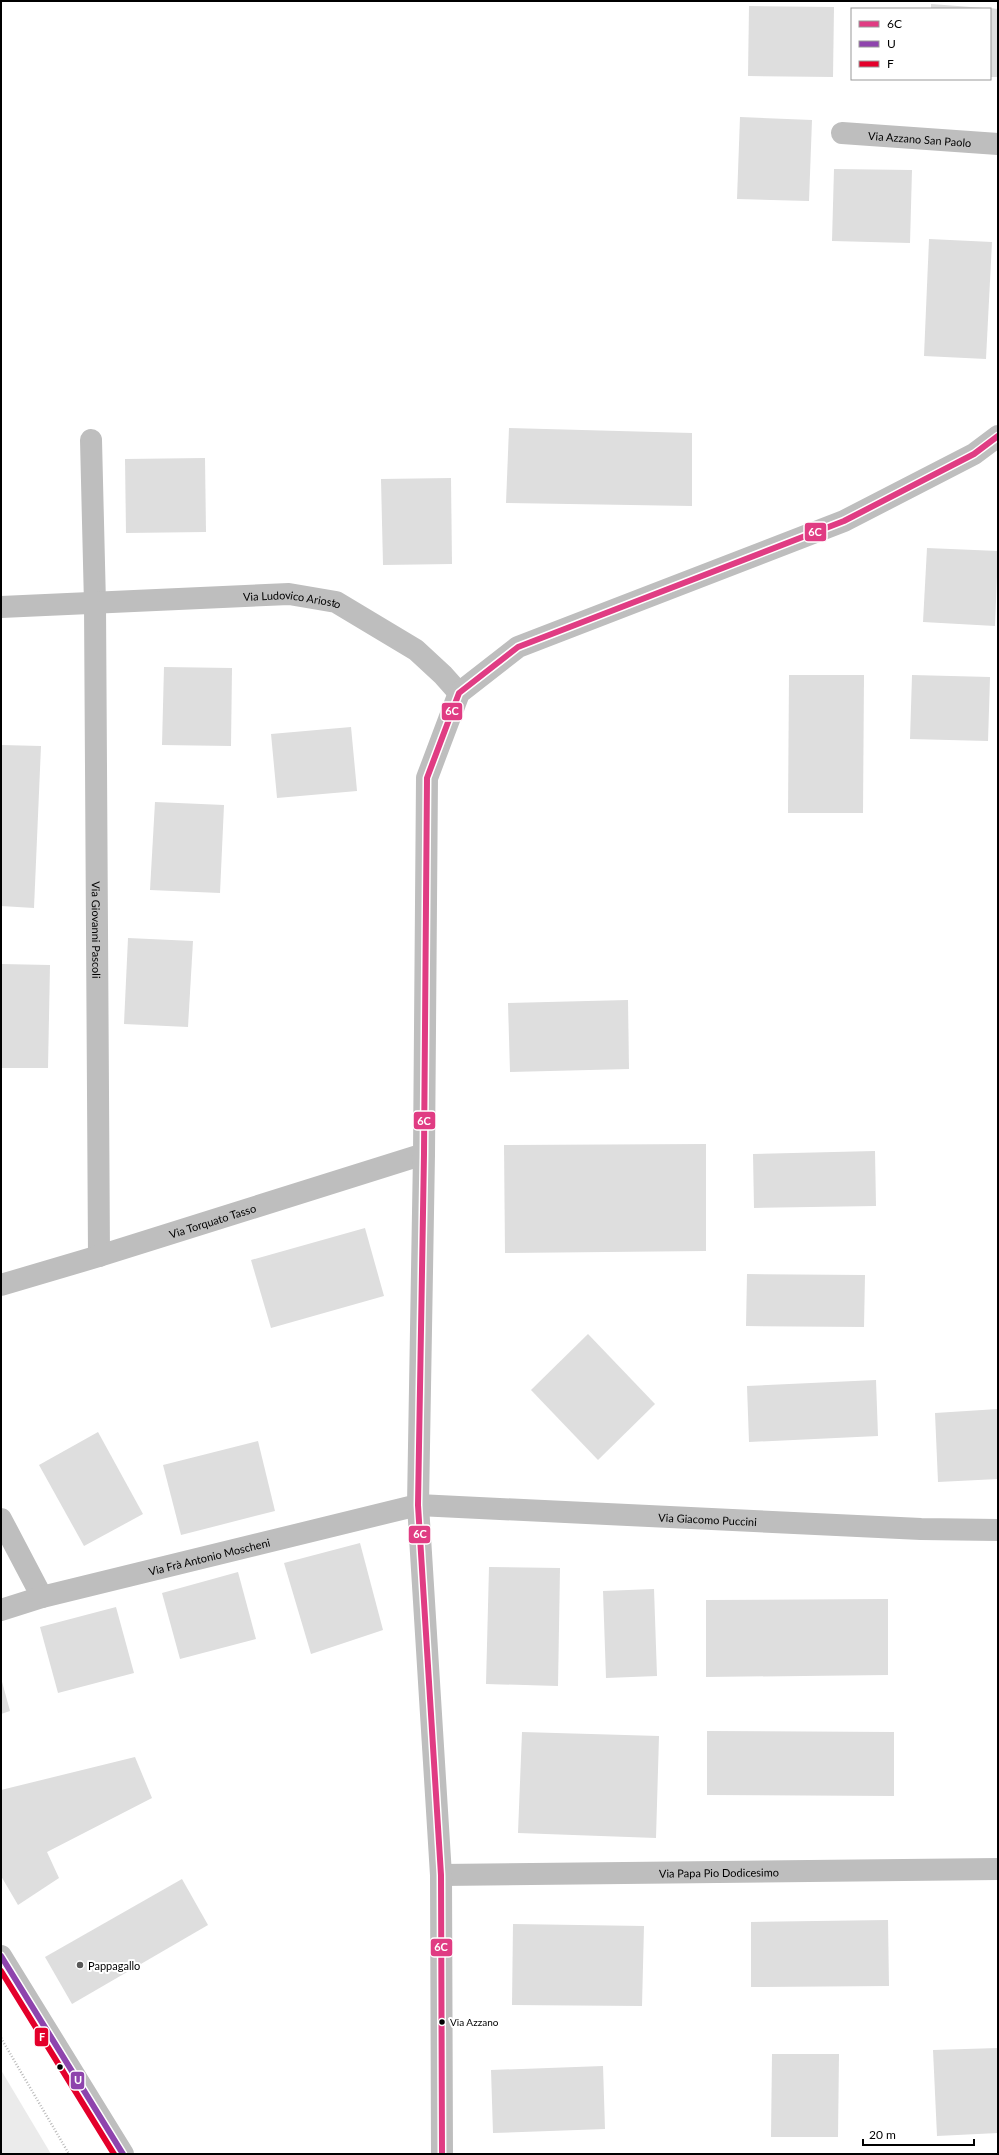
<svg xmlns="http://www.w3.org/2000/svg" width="999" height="2155" font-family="Lato,sans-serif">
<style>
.green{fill:#ebebeb}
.building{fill:#dedede}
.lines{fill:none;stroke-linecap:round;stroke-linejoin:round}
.path{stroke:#b9b9b9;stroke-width:2.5;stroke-dasharray:1 2;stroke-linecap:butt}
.minor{stroke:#bebebe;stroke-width:22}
.bus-1-casing{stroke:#fff;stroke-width:9}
.bus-2-casing{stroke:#fff;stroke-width:9}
.bus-3-casing{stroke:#fff;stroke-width:9}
.bus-1{stroke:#e03c83;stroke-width:6}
.bus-2{stroke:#8e44ad;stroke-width:6}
.bus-3{stroke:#e4002b;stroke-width:6}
.poi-dot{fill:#595959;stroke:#fff;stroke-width:1.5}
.bus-dot{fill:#000;stroke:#fff;stroke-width:1.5}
.labels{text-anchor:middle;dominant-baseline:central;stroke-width:4;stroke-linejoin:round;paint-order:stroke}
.bus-label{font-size:10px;fill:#000;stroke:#fff;text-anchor:start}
.street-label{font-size:11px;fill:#000;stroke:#fff}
.poi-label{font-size:11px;fill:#000;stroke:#fff;text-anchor:start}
.line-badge{stroke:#fff;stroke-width:1.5}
.badge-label{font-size:11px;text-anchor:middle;font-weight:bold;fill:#fff}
</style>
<rect width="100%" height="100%" fill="#fff"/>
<!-- green -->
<path class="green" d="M1 2070 51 2154H1Z"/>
<!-- building -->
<g class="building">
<path d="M931 4 984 8V9H931Z"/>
<path d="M749 6 834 7 833 77 748 76Z"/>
<path d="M990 8 998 9V77H990Z"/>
<path d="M740 117 812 120 809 201 737 199Z"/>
<path d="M834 169 912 170 910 243 832 241Z"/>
<path d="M929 239 992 242 986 359 924 356Z"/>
<path d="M509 428 692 433V506L506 503Z"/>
<path d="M205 458 206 532 126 533 125 459Z"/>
<path d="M451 478 452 564 383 565 381 479Z"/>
<path d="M927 548 998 551 995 626 923 622Z"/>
<path d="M164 667 232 668 231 746 162 745Z"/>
<path d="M789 675H864L863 813H788Z"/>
<path d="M912 675 990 677 988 741 910 739Z"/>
<path d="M351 727 357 791 277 798 271 734Z"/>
<path d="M1 745 41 746 34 908 1 906Z"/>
<path d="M155 802 224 805 220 893 150 890Z"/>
<path d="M128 938 193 941 188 1027 124 1024Z"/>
<path d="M1 964 50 965 48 1068H1Z"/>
<path d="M628 1000 629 1069 510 1072 508 1003Z"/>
<path d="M706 1144V1251L505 1253 504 1145Z"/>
<path d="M875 1151 876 1206 754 1208 753 1154Z"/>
<path d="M365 1228 384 1296 271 1328 251 1260Z"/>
<path d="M747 1274 865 1275 864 1327 746 1326Z"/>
<path d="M588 1334 655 1404 598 1460 531 1390Z"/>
<path d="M876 1380 878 1436 749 1442 747 1386Z"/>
<path d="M998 1409V1479L938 1482 935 1413Z"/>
<path d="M98 1432 143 1514 84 1546 39 1465Z"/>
<path d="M258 1441 275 1511 181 1535 163 1465Z"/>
<path d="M360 1543 383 1630 311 1654 284 1563Z"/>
<path d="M489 1567 560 1568 558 1686 486 1684Z"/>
<path d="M238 1572 256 1639 180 1659 162 1593Z"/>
<path d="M654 1589 657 1676 606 1678 603 1591Z"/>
<path d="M888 1599V1675L706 1677V1600Z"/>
<path d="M116 1607 134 1673 58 1693 40 1627Z"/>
<path d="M1 1678 10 1711 1 1714Z"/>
<path d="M707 1731 894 1732V1796L707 1795Z"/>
<path d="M522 1732 659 1736 656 1838 518 1833Z"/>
<path d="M135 1757 152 1798 47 1852 59 1878 18 1905 1 1876V1790Z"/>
<path d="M182 1879 208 1925 72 2004 45 1957Z"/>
<path d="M888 1920 889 1986 751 1987V1922Z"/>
<path d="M513 1924 644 1926 642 2006 512 2005Z"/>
<path d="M998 2048V2133L937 2136 933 2050Z"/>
<path d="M772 2054H839L838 2137H771Z"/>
<path d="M603 2066 605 2129 493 2133 491 2070Z"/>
</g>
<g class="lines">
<!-- path -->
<path class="path" d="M1 2038 69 2154"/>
<!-- minor -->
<g class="minor">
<path id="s1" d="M842 133 998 144"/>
<path id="s2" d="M91 440 95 604 99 1256"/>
<path id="s3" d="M1 607 289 594 336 602 416 650 443 675 459 693"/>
<path id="s4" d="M1 1285 99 1256 424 1154"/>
<path d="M1 1519 42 1597"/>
<path id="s5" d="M1 1610 42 1597 418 1505 921 1529 998 1530"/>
<path id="s6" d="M441 1875 998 1869"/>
<path d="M1 1956 123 2154"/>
<path d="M442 2154 441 1875 418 1505 424 1154 427 778 459 693 518 647 844 521 974 454 998 436"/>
</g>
<defs>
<path id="bus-1" d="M442 2154 441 1875 418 1505 424 1154 427 778 459 693 518 647 844 521 974 454 998 436"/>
<path id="bus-2" d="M1 1956 123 2154"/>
<path id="bus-3" d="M1 1971 114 2154"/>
</defs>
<!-- bus-1 casing -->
<use href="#bus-1" class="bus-1-casing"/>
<!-- bus-2 casing -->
<use href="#bus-2" class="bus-2-casing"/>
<!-- bus-3 casing -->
<use href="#bus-3" class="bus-3-casing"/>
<!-- bus-1 -->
<use href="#bus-1" class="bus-1"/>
<!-- bus-2 -->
<use href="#bus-2" class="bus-2"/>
<!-- bus-3 -->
<use href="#bus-3" class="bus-3"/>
</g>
<!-- markers -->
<circle class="poi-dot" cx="80" cy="1965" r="4"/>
<g class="bus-dot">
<circle cx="442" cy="2022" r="3.5"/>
<circle cx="60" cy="2067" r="3.5"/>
</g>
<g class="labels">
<!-- bus labels -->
<g class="bus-label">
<text x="450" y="2022">Via Azzano</text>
</g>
<!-- street labels -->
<g class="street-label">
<text stroke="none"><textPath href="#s1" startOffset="78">Via Azzano San Paolo</textPath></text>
<text stroke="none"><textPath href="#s3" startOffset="292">Via Ludovico Ariosto</textPath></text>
<text stroke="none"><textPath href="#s2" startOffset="490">Via Giovanni Pascoli</textPath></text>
<text stroke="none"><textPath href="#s4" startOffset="221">Via Torquato Tasso</textPath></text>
<text stroke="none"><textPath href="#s5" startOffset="720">Via Giacomo Puccini</textPath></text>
<text stroke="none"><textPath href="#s5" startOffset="215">Via Frà Antonio Moscheni</textPath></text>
<text stroke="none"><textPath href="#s6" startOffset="278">Via Papa Pio Dodicesimo</textPath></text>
</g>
<!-- poi labels -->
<g class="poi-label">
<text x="88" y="1965">Pappagallo</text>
</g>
</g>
<g class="line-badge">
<rect x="804" y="522" width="23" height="20" rx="4" fill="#e03c83"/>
<rect x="441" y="702" width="22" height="19" rx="4" fill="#e03c83"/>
<rect x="413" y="1111" width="23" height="19" rx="4" fill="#e03c83"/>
<rect x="408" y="1525" width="23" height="19" rx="4" fill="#e03c83"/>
<rect x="430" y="1938" width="23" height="19" rx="4" fill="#e03c83"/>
<rect x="34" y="2027" width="15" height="20" rx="4" fill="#e4002b"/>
<rect x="70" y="2071" width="15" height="19" rx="4" fill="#8e44ad"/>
</g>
<g class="badge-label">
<text x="815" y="536">6C</text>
<text x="452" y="715">6C</text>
<text x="424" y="1125">6C</text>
<text x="420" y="1538">6C</text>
<text x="441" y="1951">6C</text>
<text x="42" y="2041">F</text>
<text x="78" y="2084">U</text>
</g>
<!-- border -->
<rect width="999" height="2155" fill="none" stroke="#000000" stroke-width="4"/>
<!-- legend -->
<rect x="851" y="8" width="140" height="72" fill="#ffffff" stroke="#999999"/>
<rect x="859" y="21" width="20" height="6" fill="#e03c83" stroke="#999999"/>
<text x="887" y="28" font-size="12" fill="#000000">6C</text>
<rect x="859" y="41" width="20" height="6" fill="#8e44ad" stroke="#999999"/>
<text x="887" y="48" font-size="12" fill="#000000">U</text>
<rect x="859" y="61" width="20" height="6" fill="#e4002b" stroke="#999999"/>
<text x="887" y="68" font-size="12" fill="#000000">F</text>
<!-- scale -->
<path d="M863 2139v6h111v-6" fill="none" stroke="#000000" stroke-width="2"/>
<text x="869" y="2139" font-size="12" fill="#000000" stroke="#ffffff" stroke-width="3" paint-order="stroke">20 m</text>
</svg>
